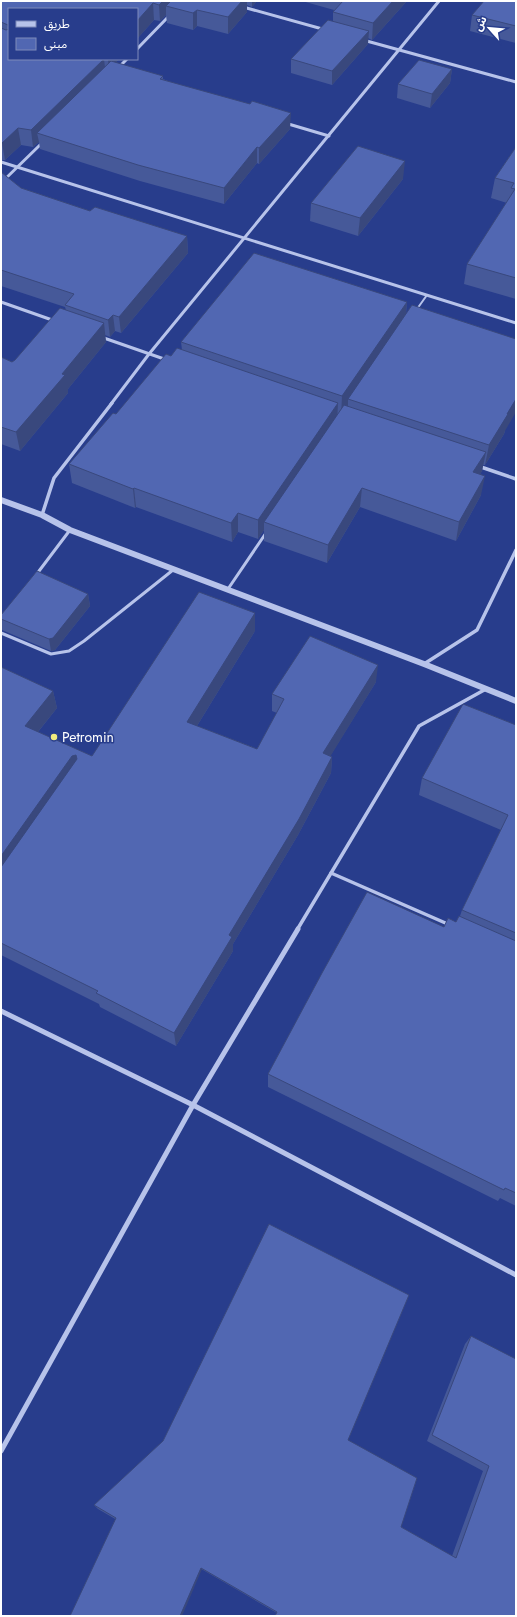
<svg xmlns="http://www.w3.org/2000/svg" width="517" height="1617" font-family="Jost,'Noto Sans Arabic',sans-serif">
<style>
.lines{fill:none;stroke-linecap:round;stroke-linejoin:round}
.service-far1{stroke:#b7c3ea;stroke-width:2}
.service{stroke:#b7c3ea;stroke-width:3}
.minor-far2{stroke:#b7c3ea;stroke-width:3}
.minor-far1{stroke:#b7c3ea;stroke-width:3.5}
.minor{stroke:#b7c3ea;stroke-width:5}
.tertiary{stroke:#b7c3ea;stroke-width:6}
.wall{fill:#465999}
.shaded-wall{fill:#39487d}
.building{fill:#5167b2;stroke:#39487d}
.poi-dot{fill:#f1ea7e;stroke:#283d8c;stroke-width:1.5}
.labels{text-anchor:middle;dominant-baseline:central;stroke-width:3;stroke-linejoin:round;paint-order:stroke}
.poi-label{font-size:14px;fill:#fff;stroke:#283d8c;text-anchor:start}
</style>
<rect width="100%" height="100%" fill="#283d8c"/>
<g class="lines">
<!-- service-far1 -->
<path class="service-far1" d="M417 309 427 295"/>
<!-- service -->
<g class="service">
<path d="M36 575 70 530"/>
<path d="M228 589 266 533"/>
<path d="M1 633 51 654 69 651 84 641 173 570"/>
</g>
<!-- minor-far2 -->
<g class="minor-far2">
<path d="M243 7 326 30"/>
<path d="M363 40 516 82"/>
<path d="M137 49 169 16"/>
<path d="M118 68 127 59"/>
<path d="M285 123 329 136"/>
<path d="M1 162 516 323"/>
<path d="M1 183 42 143"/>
<path d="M1 302 55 321"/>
<path d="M101 337 167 360"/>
<path d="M111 404 149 354 439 1"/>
</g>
<!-- minor-far1 -->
<g class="minor-far1">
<path d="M478 466 516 479"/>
<path d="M42 515 54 478 112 403"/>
<path d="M424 664 477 630 516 550"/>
<path d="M331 873 450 925"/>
<path d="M297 930 419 726 486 689"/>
</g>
<!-- minor -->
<g class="minor">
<path d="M1 1011 193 1105 516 1275"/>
<path d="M1 1451 193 1105 298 929"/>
</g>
<!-- tertiary -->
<path class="tertiary" d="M1 500 42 515 70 530 424 664 516 701"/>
</g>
<!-- wall -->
<g class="wall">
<path d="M1 1H257L252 7 247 5V12L228 34 197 26 193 30 167 23 166 15 160 21 154 20 137 39V9H9V59H119L115 63 163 76V79L290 129 259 164 257 163 224 204 140 181 40 149 39 142 33 147 21 145 5 160H1Z"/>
<path d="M302 1H407L372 40 368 38V44L332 85 291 73V59L333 21V12L334 10Z"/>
<path d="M516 1V43L470 31 472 15Z"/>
<path d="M452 69 450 83 430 108 397 98 398 84Z"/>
<path d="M516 147V299L464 284 467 264 507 203 491 198 495 178Z"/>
<path d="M1 172 21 188 90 211 187 236 188 253 121 333 115 331 110 337 105 335 106 342 68 389V393L20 451 1 444V357L12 362 15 360 66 310 65 307 1 286Z"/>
<path d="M403 179 358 236 310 221 311 203Z"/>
<path d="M407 302 406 314 505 431 504 434 485 465H483L482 471 480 474 481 495 456 541 360 507 327 563 264 541V530L258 539 238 532 232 542 136 507 135 508 72 483 69 464 171 356 182 350 181 342Z"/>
<path d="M88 594 90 606 55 650 51 651 2 630 1 627V615Z"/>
<path d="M255 631 197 726 257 749 277 713 272 711V694L376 682 330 756 332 757 331 773 298 835 233 944V951L176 1046 100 1007 99 1004 1 955V667L53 691 57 708 38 732 92 756Z"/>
<path d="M516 725V1206L500 1198 498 1201 268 1087V1074L444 927 456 922 460 916 462 910 501 830 419 795 422 778Z"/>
<path d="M471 1336 516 1616 277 1613 98 1509 94 1505 348 1440 401 1527 452 1556 483 1471 427 1441 465 1344Z"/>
</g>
<!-- shaded-wall -->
<g class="shaded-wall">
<path d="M163 1H181L166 6V15L160 21 159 5Z"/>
<path d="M242 1H247V12L228 34V17Z"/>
<path d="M252 1H257L252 7Z"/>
<path d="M393 1H407L372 40 373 23Z"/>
<path d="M153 3 154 20 137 39V21Z"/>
<path d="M197 10V26L193 30V13Z"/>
<path d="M369 31 368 44 332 85V71Z"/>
<path d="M104 59 106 76 37 133 39 142 33 147 31 130Z"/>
<path d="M108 59H119L109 70Z"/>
<path d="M452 69 450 83 430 108 432 94Z"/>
<path d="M291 113 290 129 259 164V148Z"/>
<path d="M18 128 21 145 5 160 2 143Z"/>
<path d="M257 147V163L224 204V188Z"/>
<path d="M405 161 403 179 358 236 360 218Z"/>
<path d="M187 236 188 253 121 333 119 317Z"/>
<path d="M407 302 405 324 348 399V407L341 417 342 396Z"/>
<path d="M113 315 115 331 110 337 108 320Z"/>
<path d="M104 323 106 342 68 389V393L20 451 16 432 62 374Z"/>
<path d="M516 399V412L505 431 504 434 485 465 489 445Z"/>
<path d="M338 403 337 423 264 522V530L258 539V520Z"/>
<path d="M486 452 482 471 470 491 473 472Z"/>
<path d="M485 476 481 495 456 541 459 522Z"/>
<path d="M134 488 136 507 135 508 133 489Z"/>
<path d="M362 488 360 507 327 563 328 545Z"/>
<path d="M238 513V532L232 542 231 523Z"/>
<path d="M88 594 90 606 55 650 51 651 49 639Z"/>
<path d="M255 613V631L189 739 187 722Z"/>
<path d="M378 665 376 682 322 770 323 753Z"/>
<path d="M53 691 57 708 29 743 25 726Z"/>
<path d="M76 755 80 771 1 878V856L72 756Z"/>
<path d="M332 757 331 773 298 835 233 944V951L176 1046 174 1033 229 935Z"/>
<path d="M201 1568 202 1569 182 1616H180Z"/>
</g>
<!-- building -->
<g class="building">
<path d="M1 1H163L159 5 153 3 137 21V9H9V59H104L31 130 18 128 2 143H1V28L6 30 9 29 8 25 1 22Z"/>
<path d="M171 1H242L228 17 197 10 193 13 166 6Z"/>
<path d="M343 1H393L373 23 333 12Z"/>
<path d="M484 1H516V26L472 15Z"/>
<path d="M328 20 369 31 332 71 291 59Z"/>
<path d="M419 60 452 69 432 94 398 84Z"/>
<path d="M111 61 163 76 160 79 250 104 252 101 291 113 259 148 257 147 224 188 138 165 37 133Z"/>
<path d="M358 146 405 161 360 218 311 203Z"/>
<path d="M516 147V278L467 264 515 189 511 188 514 183 495 178Z"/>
<path d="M1 172 21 188 90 211 95 207 187 236 119 317 113 315 108 320 65 305 74 294 1 270Z"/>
<path d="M254 253 407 302 342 396 181 342Z"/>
<path d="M412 305 516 339V399L507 414H508L489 445 348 399Z"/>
<path d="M60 308 104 323 62 374 65 375 16 432 1 427V357L12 362 15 360Z"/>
<path d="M177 348 338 403 258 520 238 513 231 523 134 488 133 489 69 464 113 413 116 414 166 354 171 356Z"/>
<path d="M344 405 486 452 473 472 485 476 459 522 362 488 328 545 264 522Z"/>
<path d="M37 571 88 594 53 638 49 639 1 619V615Z"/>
<path d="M199 592 255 613 187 722 257 749 284 699 272 694 310 636 378 665 323 753 332 757 299 819 229 935 232 937 174 1033 96 993 98 991 1 943V867L77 759 76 755 72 756 1 856V667L53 691 25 726 92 756Z"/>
<path d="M463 704 516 725V933L462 910 508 815 422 778Z"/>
<path d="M367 892 444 927 448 918 456 922 459 916 516 941V1193L505 1188 504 1190 268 1074 322 973Z"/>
<path d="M269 1224 409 1295 348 1440 417 1478 401 1527 456 1558 489 1466 432 1435 471 1336 516 1359V1616H275L277 1612 201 1568 180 1616H70L116 1518 94 1505 163 1441Z"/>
</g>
<!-- markers -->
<circle class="poi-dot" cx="54" cy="737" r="4"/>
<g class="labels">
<!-- poi labels -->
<g class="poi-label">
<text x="62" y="737">Petromin</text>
</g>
</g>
<!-- border -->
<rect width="517" height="1617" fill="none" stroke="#ffffff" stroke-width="4"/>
<!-- legend -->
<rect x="8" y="8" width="130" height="52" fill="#283d8c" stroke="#7e8bba"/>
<rect x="16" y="21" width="20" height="6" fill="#b7c3ea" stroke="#7e8bba"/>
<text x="44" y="28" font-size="12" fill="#ffffff">طريق</text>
<rect x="16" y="38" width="20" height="12" fill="#5167b2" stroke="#7e8bba"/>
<text x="44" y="48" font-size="12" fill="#ffffff">مبنى</text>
<!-- north arrow -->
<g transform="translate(489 28) rotate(297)" stroke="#283d8c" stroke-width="3" paint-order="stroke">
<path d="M0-3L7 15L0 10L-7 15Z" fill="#ffffff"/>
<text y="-6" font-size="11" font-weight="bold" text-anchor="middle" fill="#ffffff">ش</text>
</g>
</svg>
